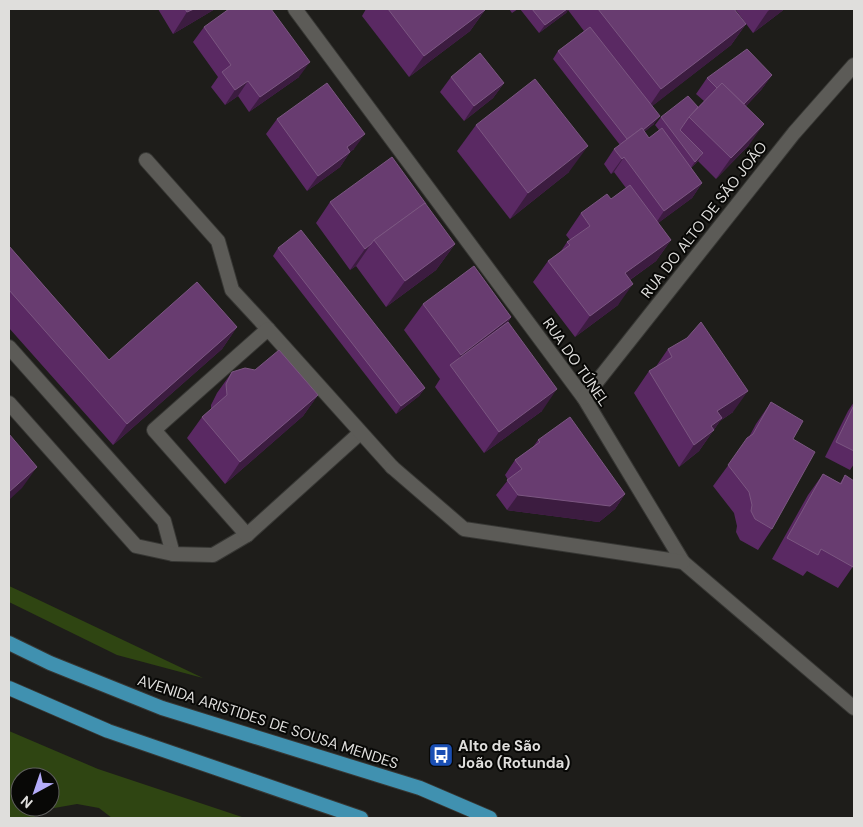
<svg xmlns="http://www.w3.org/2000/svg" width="863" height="827" font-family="'DM Sans',sans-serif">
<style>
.green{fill:#2f4512;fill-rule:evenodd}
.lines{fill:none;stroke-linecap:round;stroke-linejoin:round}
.service-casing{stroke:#373734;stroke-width:16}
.minor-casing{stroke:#373734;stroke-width:16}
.primary-casing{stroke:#373734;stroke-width:16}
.service{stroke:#5c5b57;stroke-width:14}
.minor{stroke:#5c5b57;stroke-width:14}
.primary{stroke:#4091b0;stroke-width:14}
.wall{fill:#5a2963}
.shaded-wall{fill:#3c1c40}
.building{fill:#683c70;stroke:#7b5681}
.labels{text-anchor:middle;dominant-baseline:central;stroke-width:4;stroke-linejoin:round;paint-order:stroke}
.street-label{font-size:15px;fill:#dfdedc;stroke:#080806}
.poi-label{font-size:15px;font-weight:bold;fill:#dfdedc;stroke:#080806;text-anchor:start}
</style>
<rect width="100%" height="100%" fill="#1e1d1a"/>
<!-- green -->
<g class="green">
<path d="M9 586 22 592 203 678 117 655 9 602Z"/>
<path d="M9 731 98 769 245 818H112L99 808 77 804 43 810 33 818H9ZM20 777H50V807H20Z"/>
</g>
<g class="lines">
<defs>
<g id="service">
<path d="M146 160 218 241 232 290 268 329"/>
<path d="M9 347 164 521 173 554"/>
<path d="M9 403 136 546 173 554 213 555 247 535 360 433"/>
<path d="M247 535 154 430 268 329 392 467"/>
</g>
<g id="minor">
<path d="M295 9 584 398 683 562 854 708"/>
<path d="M584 398 794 133 854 65"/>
<path d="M392 467 464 529 683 562"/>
</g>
<g id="primary">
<path d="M9 643 50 663 162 708 420 788 490 818"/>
<path d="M9 688 108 731 361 818"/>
</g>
</defs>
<!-- service casing -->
<use href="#service" class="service-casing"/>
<!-- minor casing -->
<use href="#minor" class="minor-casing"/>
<!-- primary casing -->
<use href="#primary" class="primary-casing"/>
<!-- service -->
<use href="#service" class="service"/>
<!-- minor -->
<use href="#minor" class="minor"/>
<!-- primary -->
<use href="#primary" class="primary"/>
</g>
<!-- wall -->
<g class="wall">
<path d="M158 9H215L173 34Z"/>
<path d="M366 9H484L485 10 470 31 409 77 362 16Z"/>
<path d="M509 9H518L512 13Z"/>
<path d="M520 9H734L746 24 731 45 652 106 654 124 644 132 649 138 659 130 655 125 661 117 698 107 704 101 696 94 707 78 772 75 761 90 746 106 749 145 716 179 698 161 691 168 702 183 692 198 658 223 671 240 656 261 630 280 618 305 575 337 533 282 548 261 561 251 567 242 570 240 566 235 581 213 611 199 626 188 614 172 611 174 604 164 614 149 620 145 553 59 558 51 584 31 568 10 566 13 539 33Z"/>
<path d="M735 9H784L782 11 753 33Z"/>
<path d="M204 27 299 77 249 112 238 96 225 105 211 87 218 77 193 42Z"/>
<path d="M451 77 504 83 493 98 464 121 440 92Z"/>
<path d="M277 119 354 149 350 152 340 167 307 191 266 134Z"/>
<path d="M476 125 569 172 510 219 457 151Z"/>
<path d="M330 202 455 244 436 270 386 307 356 266 350 270 316 223Z"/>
<path d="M9 246 109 360 237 327 222 349 113 445 9 328Z"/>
<path d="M278 248 425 388 419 396 396 414 273 256Z"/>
<path d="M423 304 511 317 508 322 542 411 484 453 435 387 440 379 404 330Z"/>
<path d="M668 349 733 412 720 421 699 451 679 467 634 393 649 371 655 368Z"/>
<path d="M232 372 318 395 303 416 225 484 187 438 202 417 211 409V405L217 393Z"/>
<path d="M771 402 793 439 772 529 758 550 740 540 736 532 737 526 734 513 713 486 749 437 756 424Z"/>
<path d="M854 402V464L850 470 825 457 848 411Z"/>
<path d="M538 440 625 494 615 509 599 522 507 510 496 495 508 480 505 475 515 460 533 447Z"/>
<path d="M823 474 840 483 845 475 854 565 838 588 807 571 803 576 772 559 808 495Z"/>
</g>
<!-- shaded-wall -->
<g class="shaded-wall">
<path d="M194 9H215L173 34 187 12Z"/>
<path d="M567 9H569L566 13 539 33 545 25Z"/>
<path d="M771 9H784L782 11 753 33 768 11Z"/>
<path d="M485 10 470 31 409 77 424 56Z"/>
<path d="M746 24 731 45 646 111 661 89Z"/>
<path d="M310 62 299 77 249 112 260 97Z"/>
<path d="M772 75 761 90 728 125 738 110Z"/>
<path d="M248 81 238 96 225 105 235 90Z"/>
<path d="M504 83 493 98 464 121 474 106Z"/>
<path d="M660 116 654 124 623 149 628 141Z"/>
<path d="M764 124 749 145 716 179 731 158Z"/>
<path d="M365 134 354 149 336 162 347 147Z"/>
<path d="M588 146 569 172 510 219 528 193Z"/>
<path d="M350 152 340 167 307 191 318 176Z"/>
<path d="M703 153 698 161 690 169 695 162Z"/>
<path d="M624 157 614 172 611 174 622 159Z"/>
<path d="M702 183 692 198 654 226 664 211Z"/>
<path d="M671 240 656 261 610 294 625 273Z"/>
<path d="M371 244 356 266 350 270 365 249Z"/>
<path d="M455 244 436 270 386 307 405 281Z"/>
<path d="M633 284 618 305 575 337 590 316Z"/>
<path d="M511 317 493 343 452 368 461 355Z"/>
<path d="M237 327 222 349 113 445 127 424Z"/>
<path d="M425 388 419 396 396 414 401 406Z"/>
<path d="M557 389 542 411 484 453 499 432Z"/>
<path d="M748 391 733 412 720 421 699 451 679 467 717 411Z"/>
<path d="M318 395 303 416 225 484 240 462Z"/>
<path d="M37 467 22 488 9 500V492Z"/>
<path d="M625 494 615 509 599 522 507 510 518 495Z"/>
</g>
<!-- building -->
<g class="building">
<path d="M185 9H194L187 12Z"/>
<path d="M229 9H271L310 62 260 97 248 81 235 90 222 72 231 65 204 27Z"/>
<path d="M388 9H484L485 10 424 56Z"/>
<path d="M532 9H567L545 25Z"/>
<path d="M598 9H734L746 24 661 89Z"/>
<path d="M590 27 660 116 643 130 642 128 627 139 558 51Z"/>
<path d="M747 49 772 75 744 104 722 83 717 88 707 78Z"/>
<path d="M480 53 504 83 474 106 451 77Z"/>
<path d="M535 79 588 146 528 193 476 125Z"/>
<path d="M327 83 365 134 347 147 350 152 318 176 277 119Z"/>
<path d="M722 83 764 124 731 158 689 117Z"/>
<path d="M688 96 698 107 689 117 680 130 703 153 695 162 661 117Z"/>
<path d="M642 128 649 138 662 128 702 183 664 211 624 157 622 159 614 149Z"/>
<path d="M392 157 426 204 425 203 374 240 371 244 365 249 330 202Z"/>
<path d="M630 185 671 240 625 273 633 284 590 316 548 261 570 245 567 242 590 226 581 213 607 194 611 199Z"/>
<path d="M425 203 455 244 405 281 374 240Z"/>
<path d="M301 230 425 388 401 406 278 248Z"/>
<path d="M9 246 109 360 197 282 237 327 127 424 9 290Z"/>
<path d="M474 266 511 317 461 355 423 304Z"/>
<path d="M508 322 557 389 499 432 450 365Z"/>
<path d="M701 322 748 391 717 411 722 418 711 426 714 430 694 445 649 371 672 357 668 349 687 338Z"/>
<path d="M279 350 318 395 240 462 202 417 227 395 226 384 232 372 245 368 255 370Z"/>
<path d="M771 402 803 421 793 439 815 452 772 529 755 519 751 511 752 505 749 492 728 465 747 438 753 434Z"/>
<path d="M854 405V451L836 442Z"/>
<path d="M570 417 625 494 610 506 518 495 507 480 522 469 515 460 540 442 538 440Z"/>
<path d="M9 434 37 467 9 492Z"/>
<path d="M823 474 841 484 845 475 854 481V565L853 567 821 549 818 555 787 538Z"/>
</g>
<!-- icons -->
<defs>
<symbol id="bus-square" viewBox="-11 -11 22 22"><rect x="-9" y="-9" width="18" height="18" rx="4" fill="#1a4fb4" stroke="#080806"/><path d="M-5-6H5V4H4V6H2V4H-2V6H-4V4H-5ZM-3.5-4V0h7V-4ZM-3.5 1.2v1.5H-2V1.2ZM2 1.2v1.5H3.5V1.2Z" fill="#fff"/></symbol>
</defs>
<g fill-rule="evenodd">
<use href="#bus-square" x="427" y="741" width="28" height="28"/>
</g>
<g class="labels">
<!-- street labels -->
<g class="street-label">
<text transform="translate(704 220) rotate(-52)">RUA DO ALTO DE SÃO JOÃO</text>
<text transform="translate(576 362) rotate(55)">RUA DO TÚNEL</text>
<text transform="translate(268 722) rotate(18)">AVENIDA ARISTIDES DE SOUSA MENDES</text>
</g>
<!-- poi labels -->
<g class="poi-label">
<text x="458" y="746">Alto de São<tspan x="458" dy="17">João (Rotunda)</tspan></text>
</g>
</g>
<!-- border -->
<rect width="863" height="827" fill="none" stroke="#dfdedc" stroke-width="20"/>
<!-- north arrow -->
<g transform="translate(35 792) rotate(220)"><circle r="24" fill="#080806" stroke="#5e5e5c"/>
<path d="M0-4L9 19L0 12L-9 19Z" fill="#b4acf9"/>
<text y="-8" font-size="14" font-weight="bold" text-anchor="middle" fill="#dfdedc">N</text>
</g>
</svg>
